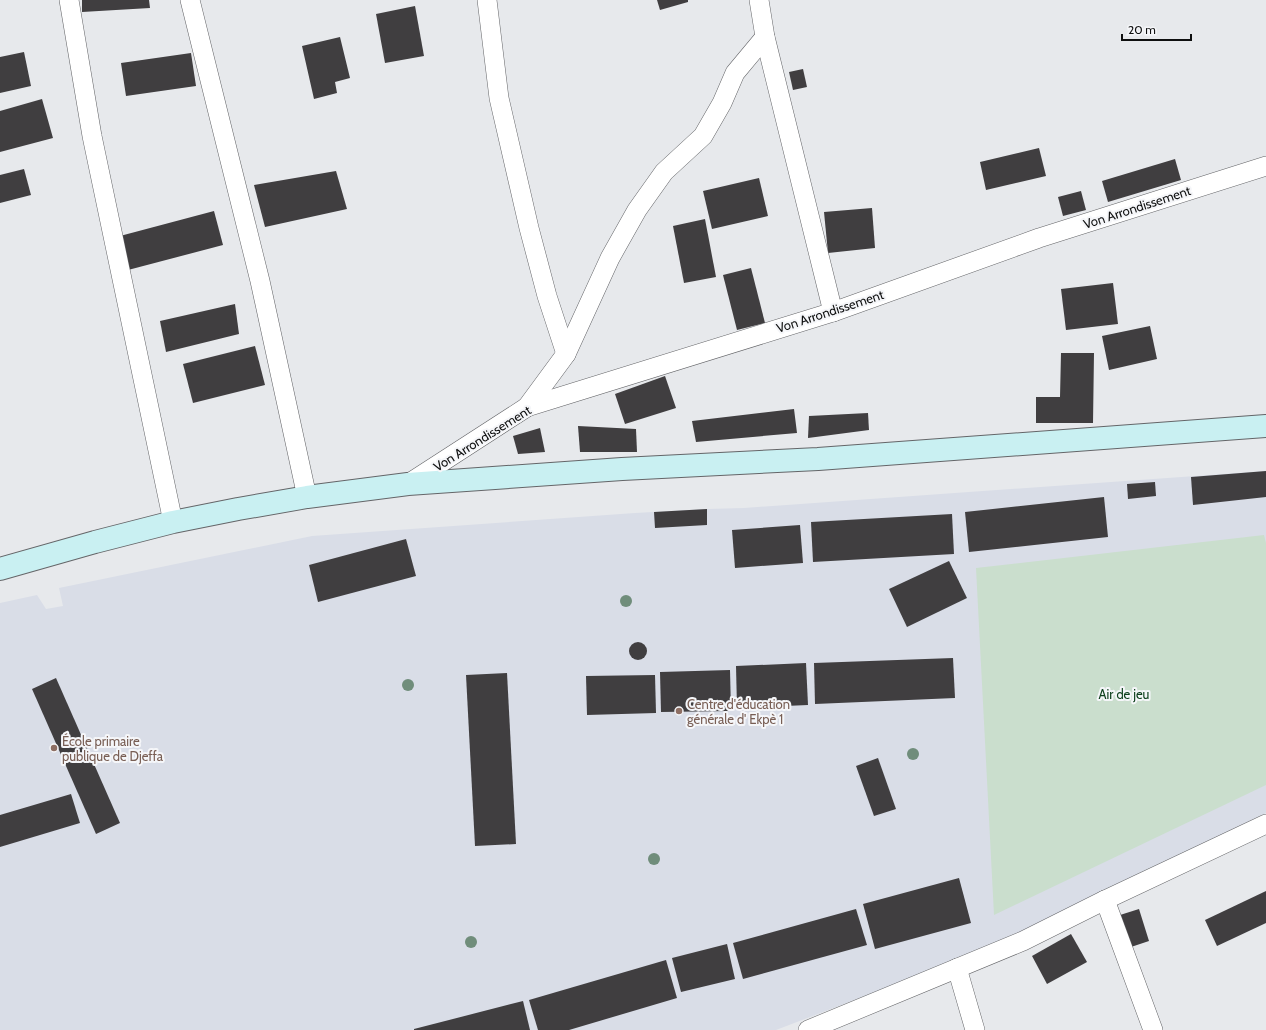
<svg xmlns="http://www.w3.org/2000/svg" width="1266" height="1030" font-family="Cabin,sans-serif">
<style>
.built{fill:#d9dde7}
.green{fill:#cadecd}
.building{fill:#403e40}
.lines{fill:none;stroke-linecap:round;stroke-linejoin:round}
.street-casing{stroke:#646568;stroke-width:20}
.secondary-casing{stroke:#646568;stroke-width:24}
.street{stroke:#fff;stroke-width:19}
.secondary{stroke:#c9f0f2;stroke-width:22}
.tree{fill:#708d7b}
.education-dot{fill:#8d6e63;stroke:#f5f6f9;stroke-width:1.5}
.labels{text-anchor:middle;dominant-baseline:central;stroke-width:4;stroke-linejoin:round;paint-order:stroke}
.street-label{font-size:13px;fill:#0e0f0f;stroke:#f5f6f9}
.park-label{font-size:13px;fill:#0f411e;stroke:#f5f6f9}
.education-label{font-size:13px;fill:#785e54;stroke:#f5f6f9;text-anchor:start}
</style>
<rect width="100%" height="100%" fill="#e7e9ec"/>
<!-- built -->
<path class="built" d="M1266 471V813L1006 942 776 1030H0V603L37 595 46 609 63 606 59 588 312 536 635 513 707 509 744 508Z"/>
<!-- green -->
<path class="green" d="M1264 535 1266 543V785L994 915 976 568Z"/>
<!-- building -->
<g class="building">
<path d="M82 0H149L150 8 82 12Z"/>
<path d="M657 0H688V2L660 10Z"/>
<path d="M415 6 424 56 385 63 376 14Z"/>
<path d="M340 37 350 78 335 82 337 93 314 99 302 46Z"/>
<path d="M24 52 31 86 0 93V57Z"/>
<path d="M191 53 196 86 126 96 121 63Z"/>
<path d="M803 69 807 87 793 90 789 72Z"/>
<path d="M42 99 53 138 0 152V111Z"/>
<path d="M1039 148 1046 176 986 190 980 162Z"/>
<path d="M1175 159 1181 180 1108 202 1102 181Z"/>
<path d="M24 169 31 195 0 203V175Z"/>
<path d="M336 171 347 209 265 227 254 185Z"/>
<path d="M759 178 768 216 712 229 703 191Z"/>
<path d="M1081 191 1086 210 1063 216 1058 197Z"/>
<path d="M872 208 875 248 828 253 824 212Z"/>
<path d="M214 211 223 245 128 270 120 236Z"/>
<path d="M705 219 716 277 684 283 673 226Z"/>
<path d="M751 268 765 323 737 330 723 275Z"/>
<path d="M1113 283 1118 324 1066 330 1061 289Z"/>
<path d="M235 304 239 334 166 352 160 321Z"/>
<path d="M1150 326 1157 359 1109 370 1102 336Z"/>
<path d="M255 346 265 385 193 403 183 364Z"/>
<path d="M1061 353H1094L1093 423H1036V397H1060Z"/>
<path d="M665 376 676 408 625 424 615 394Z"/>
<path d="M794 409 797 433 696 442 692 421Z"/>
<path d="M868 413 869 430 808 438 809 416Z"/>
<path d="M578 426 636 429 637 452H580Z"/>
<path d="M540 428 545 452 518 454 513 436Z"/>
<path d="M1266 471V497L1193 505 1191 477Z"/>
<path d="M1155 482 1156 496 1128 499 1127 484Z"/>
<path d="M1104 497 1108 537 969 552 965 512Z"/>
<path d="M707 509V525L655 528 654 512Z"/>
<path d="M952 514 954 554 813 562 811 522Z"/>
<path d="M800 525 803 563 735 568 732 530Z"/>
<path d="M406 539 416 576 318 602 309 565Z"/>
<path d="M949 561 967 598 907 627 889 589Z"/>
<circle cx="638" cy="651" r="9"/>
<path d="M953 658 955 698 815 704 814 663Z"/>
<path d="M806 663 808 705 737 708 736 666Z"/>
<path d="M730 670 731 711 661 712 660 672Z"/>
<path d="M507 673 516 844 475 846 466 675Z"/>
<path d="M655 675 656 713 587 715 586 676Z"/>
<path d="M56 678 120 823 96 834 32 689Z"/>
<path d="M878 758 896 809 874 816 856 766Z"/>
<path d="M71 794 80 823 0 847V815Z"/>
<path d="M959 878 971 923 875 949 863 904Z"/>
<path d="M1266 891V923L1217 946 1205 920Z"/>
<path d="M856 909 867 945 743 979 733 943Z"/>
<path d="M1139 909 1149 941 1131 947 1120 915Z"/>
<path d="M1071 934 1087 962 1047 984 1032 956Z"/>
<path d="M727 944 735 979 681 992 672 958Z"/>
<path d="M666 960 677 998 569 1030H538L529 1000Z"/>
<path d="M523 1001 530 1030H414V1029Z"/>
</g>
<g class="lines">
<defs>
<g id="street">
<path d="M69 0 92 136 173 522"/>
<path d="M190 0 260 281 307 497"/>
<path d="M487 0 499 98 529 228 547 296 566 354"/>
<path d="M759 0 765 37 833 312"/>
<path d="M527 407 566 354 610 258 637 210 664 172 703 136 722 103 735 73 765 37"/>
<path d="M408 484 527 407 833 312 1039 238 1266 166"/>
<path d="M1105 900 1153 1030"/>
<path d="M957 968 975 1030"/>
<path d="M808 1030 1023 941 1105 900 1266 824"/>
</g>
<path id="secondary" d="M0 569 95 542 173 522 238 509 307 497 408 484 622 469 818 459 1266 426"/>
</defs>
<!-- street casing -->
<use href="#street" class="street-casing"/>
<!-- secondary casing -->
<use href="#secondary" class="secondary-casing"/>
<!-- street -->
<use href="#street" class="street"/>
<!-- secondary -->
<use href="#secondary" class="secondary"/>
</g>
<!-- trees -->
<g class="tree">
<circle cx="626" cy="601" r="6"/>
<circle cx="408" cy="685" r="6"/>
<circle cx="913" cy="754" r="6"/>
<circle cx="654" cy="859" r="6"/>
<circle cx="471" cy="942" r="6"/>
</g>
<!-- markers -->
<g class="education-dot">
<circle cx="679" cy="711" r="4"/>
<circle cx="54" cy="748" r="4"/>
</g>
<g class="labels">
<!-- street labels -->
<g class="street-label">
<text transform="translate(1137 207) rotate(-18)">Von Arrondissement</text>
<text transform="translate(830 311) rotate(-18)">Von Arrondissement</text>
<text transform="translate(482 438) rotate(-32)">Von Arrondissement</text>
</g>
<!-- park labels -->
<g class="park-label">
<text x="1124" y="694">Air de jeu</text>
</g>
<!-- education labels -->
<g class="education-label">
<text x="687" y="704">Centre d'éducation<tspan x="687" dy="15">générale d' Ekpè 1</tspan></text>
<text x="62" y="741">École primaire<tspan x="62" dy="15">publique de Djeffa</tspan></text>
</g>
</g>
<!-- scale -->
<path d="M1122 34v6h69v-6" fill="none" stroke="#0e0f0f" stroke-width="2"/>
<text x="1128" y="34" font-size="12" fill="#0e0f0f" stroke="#f5f6f9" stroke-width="3" paint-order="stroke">20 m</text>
</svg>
